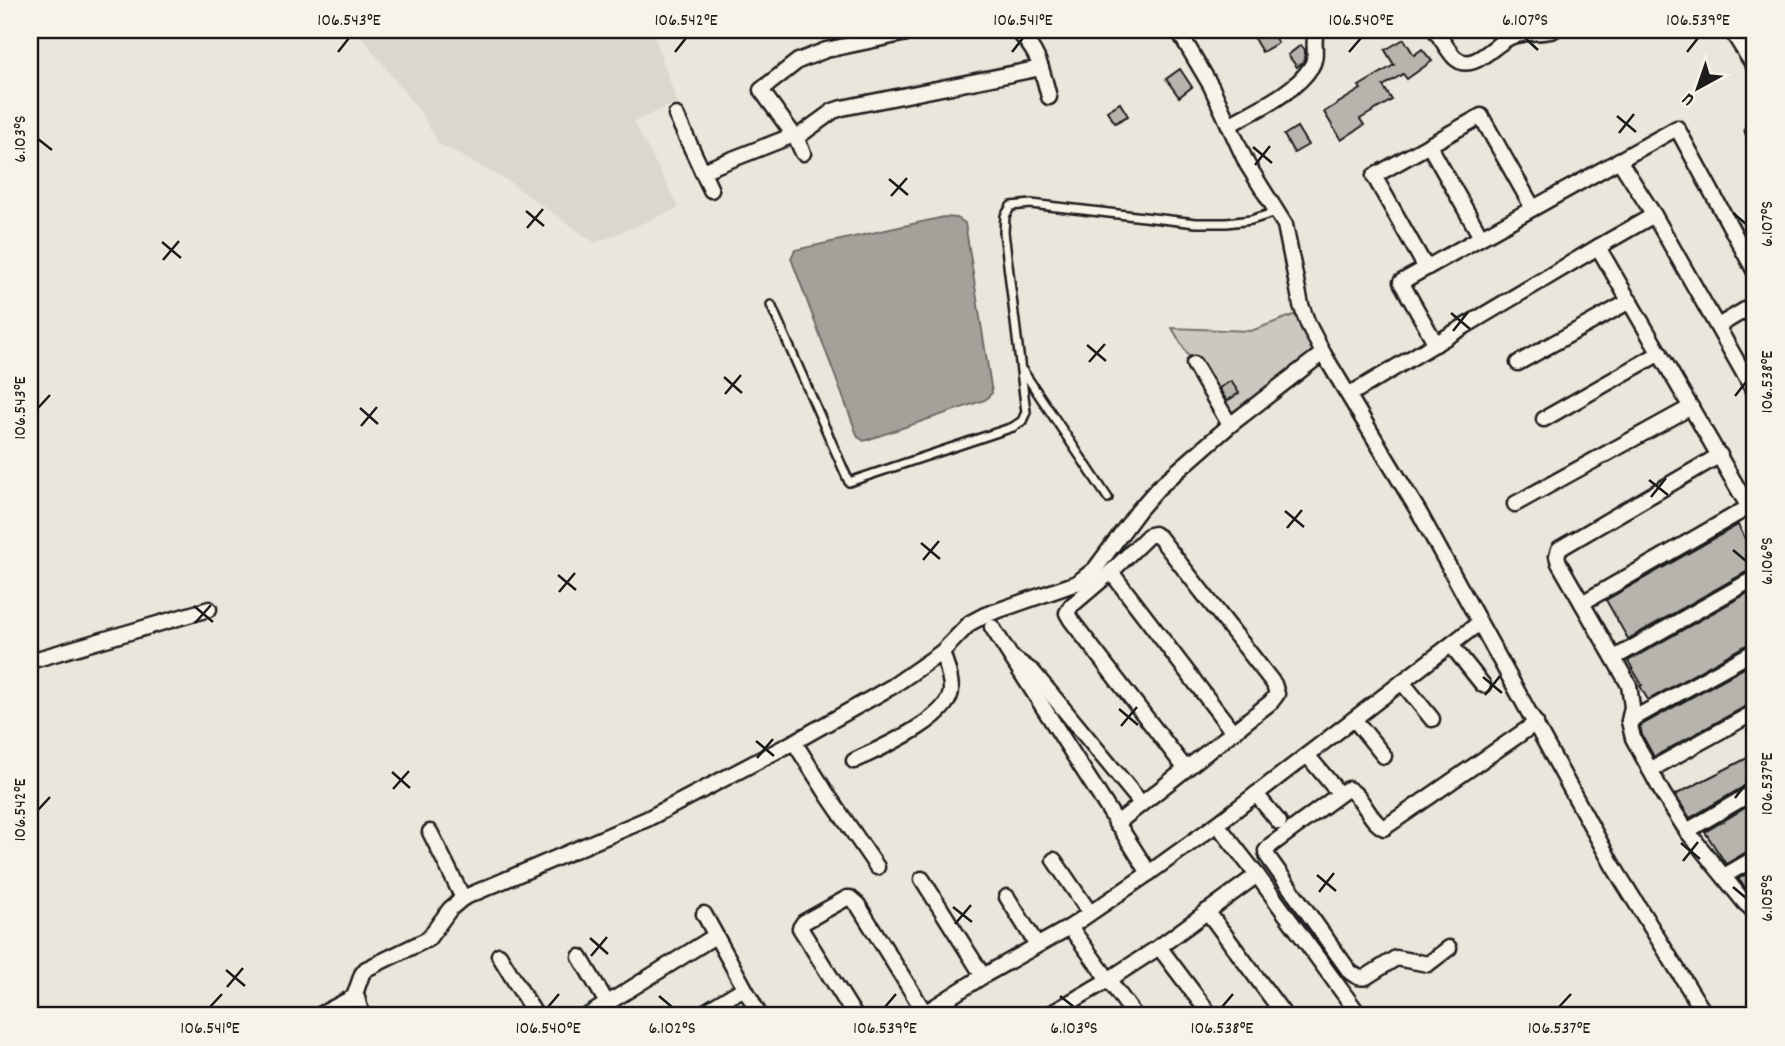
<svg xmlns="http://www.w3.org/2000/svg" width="1785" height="1046" font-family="Dekko,sans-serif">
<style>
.built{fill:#dad7ce}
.green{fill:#ccc8c0;stroke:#74726e;stroke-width:2}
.water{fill:#a3a19a;stroke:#6d6c68;stroke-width:2}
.building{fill:#b6b4ac;stroke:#1c1c1c;stroke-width:2}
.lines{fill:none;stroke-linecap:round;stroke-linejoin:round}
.service-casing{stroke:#1c1c1c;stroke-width:12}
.minor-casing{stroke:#1c1c1c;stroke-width:19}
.service{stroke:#f7f3e8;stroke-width:7}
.minor{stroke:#f7f3e8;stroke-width:14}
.ticks{fill:none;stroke:#1c1c1c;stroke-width:2.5}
.neatline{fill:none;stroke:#1c1c1c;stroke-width:2.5}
.ticks-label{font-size:18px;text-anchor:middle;fill:#1c1c1c}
</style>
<rect width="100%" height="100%" fill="#eae6dc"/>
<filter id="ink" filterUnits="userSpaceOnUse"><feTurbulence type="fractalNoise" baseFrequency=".0143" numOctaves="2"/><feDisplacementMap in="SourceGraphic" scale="14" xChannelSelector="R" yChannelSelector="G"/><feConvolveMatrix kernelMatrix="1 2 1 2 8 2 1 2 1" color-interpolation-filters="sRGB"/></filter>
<g filter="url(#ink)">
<!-- built -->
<path class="built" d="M356 30H652L677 102 634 122 679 208 595 243 508 181 439 144 420 112Z"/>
<!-- green -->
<path class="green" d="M1299 313 1323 357 1231 429 1172 328 1251 331Z"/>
<!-- water -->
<path class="water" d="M944 217 957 218 965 223 992 393 985 400 864 441 858 437 791 258 795 250Z"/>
<!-- building -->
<g class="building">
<path d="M1249 30H1270L1278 43 1262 52Z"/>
<path d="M1404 39 1414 55 1422 49 1432 61 1407 79 1403 74 1383 86 1392 100 1360 119 1364 125 1341 140 1324 112 1361 89 1359 86 1394 65 1385 50Z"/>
<path d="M1301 45 1305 50V56L1303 62 1297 67 1288 55Z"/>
<path d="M1180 69 1192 87 1179 97 1166 79Z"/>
<path d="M1120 103 1128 116 1115 123 1107 111Z"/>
<path d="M1297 127 1308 145 1294 153 1284 135Z"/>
<path d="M1231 381 1239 393 1227 401 1219 388Z"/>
<path d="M1738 525 1755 557V568L1750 570 1628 639 1606 600Z"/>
<path d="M1755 589V641L1750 643 1648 700 1640 686 1642 685 1628 661Z"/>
<path d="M1755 662V702L1750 704 1654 757 1642 735 1640 726Z"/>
<path d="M1755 754V781L1750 783 1690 818 1675 795Z"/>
<path d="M1755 802V848L1750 850 1726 864 1705 832Z"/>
<path d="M1755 869V881L1745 887 1738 879Z"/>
</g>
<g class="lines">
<defs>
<g id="service">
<path d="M771 305 849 482 1013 427 1022 421 1026 412 1004 232 1005 216 1011 206 1031 204 1196 223H1227L1251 220 1276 212"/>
<path d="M1023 371 1108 498"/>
</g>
<g id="minor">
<path d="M1016 30C1038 50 1042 69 1049 97"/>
<path d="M1178 30 1211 86 1247 164 1285 225 1301 305 1308 324 1323 353 1420 514 1612 864 1706 1016"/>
<path d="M1435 30C1441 38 1447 49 1454 57 1472 75 1494 44 1510 37 1524 31 1540 34 1554 30"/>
<path d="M1731 30 1754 66"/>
<path d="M676 115 711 190"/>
<path d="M1229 125C1255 110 1295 93 1311 67 1319 55 1311 41 1317 30"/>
<path d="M1753 130 1755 134"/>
<path d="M796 138 833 111 842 108 1041 68"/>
<path d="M1429 145 1481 237"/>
<path d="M803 153 796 138 761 90 798 61 826 50 921 30"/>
<path d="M1619 160 1654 215"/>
<path d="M702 171 794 135"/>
<path d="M1598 247 1755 518"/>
<path d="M1426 268 1374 176 1481 116 1533 208"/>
<path d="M1718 326 1755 304"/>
<path d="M1436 344 1401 282 1677 128 1755 272"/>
<path d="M1518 363 1630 301"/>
<path d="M1194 364 1230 425"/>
<path d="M1349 395 1598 247 1654 215 1755 393"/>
<path d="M1544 419 1660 353"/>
<path d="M1720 455 1559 549 1557 556 1559 563 1629 685 1632 707 1629 721 1633 738 1663 794 1687 831 1745 903 1755 912"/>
<path d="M1515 504 1691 407"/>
<path d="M1111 572 1233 732"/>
<path d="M1582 603 1749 507"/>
<path d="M992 627 1149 873"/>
<path d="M1451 645 1483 685"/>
<path d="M1013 658 1033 672 1141 803"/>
<path d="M1614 658 1755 578"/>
<path d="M30 661 209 609"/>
<path d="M1402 682 1432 719"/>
<path d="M1354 719 1384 756"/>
<path d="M1629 721 1755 651"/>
<path d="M794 742 829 797 877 867"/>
<path d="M1307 755 1333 786"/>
<path d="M854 761C878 749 952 718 951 689 951 676 946 664 942 652"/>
<path d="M1650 770 1755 712"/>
<path d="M1256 794 1279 822"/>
<path d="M1116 824 1271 702 1277 694 1274 684 1160 538 1154 534 1148 536 1111 572 1071 606 1067 613 1071 620 1185 768"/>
<path d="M1217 824 1257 875 1360 1016"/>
<path d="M1687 831 1755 791"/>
<path d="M430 832 463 898"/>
<path d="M1054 860 1090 913"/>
<path d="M1724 876 1755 858"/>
<path d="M922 879 983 976"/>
<path d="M1007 897 1037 945"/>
<path d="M1207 911 1285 1016"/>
<path d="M704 914 760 1016"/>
<path d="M1070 927 1135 1016"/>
<path d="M1159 947 1211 1016"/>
<path d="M1449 948 1428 964 1396 958 1366 977C1359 979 1356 976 1350 972L1268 857 1266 851 1271 845 1344 791 1348 789C1364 797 1368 820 1384 828L1536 723"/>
<path d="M499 955 536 1016"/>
<path d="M580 957 607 1003"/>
<path d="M356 994 362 1016"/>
<path d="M946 1000 957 1016"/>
<path d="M318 1016 354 997 362 974 366 969 428 939 450 909 463 898 647 819 794 742 893 686 942 652 970 623 985 615 1077 583 1095 569 1138 511 1158 488 1230 425 1323 353"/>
<path d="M587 1016 715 936"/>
<path d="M698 1016 744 988"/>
<path d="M855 1016 800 928 804 922 847 898H850L858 905 925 1013"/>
<path d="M920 1016 983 976 1070 927 1149 873 1217 824 1479 623"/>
<path d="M1047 1016 1108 980 1159 947 1257 875"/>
</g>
</defs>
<!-- service casing -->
<use href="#service" class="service-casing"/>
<!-- minor casing -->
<use href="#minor" class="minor-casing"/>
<!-- service -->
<use href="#service" class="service"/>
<!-- minor -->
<use href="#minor" class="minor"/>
</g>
</g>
<!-- ticks -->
<path class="ticks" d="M1525 38 1538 50M338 52 349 38M675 52 686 38M1012 52 1023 38M1349 52 1361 38M1687 52 1698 38M1617 116 1636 132M1619 133 1634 114M38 139 52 150M1253 147 1272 163M1255 165 1270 146M889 179 908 195M891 196 907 178M526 211 544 226M1733 213 1746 224M527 228 543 209M162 242 181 258M163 260 179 241M1451 313 1470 329M1453 331 1468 312M1087 345 1106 361M1089 362 1105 344M724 377 742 393M725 394 741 375M1735 396 1746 382M38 408 50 395M360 408 378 424M361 426 377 407M1649 480 1668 495M1651 497 1666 478M1285 511 1304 527M1287 528 1302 510M921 543 940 559M1733 550 1746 561M923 560 939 541M558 575 576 590M559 592 575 573M194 606 213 622M195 623 211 605M1483 677 1502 693M1485 695 1500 676M1119 709 1138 725M1121 726 1137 707M756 741 774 756M757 758 773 739M392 772 410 788M393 789 409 771M1735 798 1746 784M38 810 50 797M1681 843 1700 859M1683 861 1698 842M1317 875 1336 891M1733 887 1746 898M1319 892 1334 873M953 907 972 922M955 924 971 905M590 938 608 954M591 956 607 937M226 970 245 986M227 987 243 968M659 996 672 1007M1060 996 1074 1007M210 1007 222 994M548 1007 559 994M885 1007 896 994M1222 1007 1233 994M1559 1007 1571 994"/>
<!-- margin -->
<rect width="1785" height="1046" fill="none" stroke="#f7f3e8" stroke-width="77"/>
<!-- north arrow -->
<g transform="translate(1698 88) rotate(220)" stroke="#f7f3e8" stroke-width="5" paint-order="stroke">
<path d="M0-5L12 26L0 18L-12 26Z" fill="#1c1c1c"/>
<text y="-10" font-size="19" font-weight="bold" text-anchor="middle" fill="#1c1c1c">U</text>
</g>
<rect x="38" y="38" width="1708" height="969" class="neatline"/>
<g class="ticks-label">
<text x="349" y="25">106.543°E</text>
<text x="686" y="25">106.542°E</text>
<text x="1023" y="25">106.541°E</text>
<text x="1361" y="25">106.540°E</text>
<text x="1525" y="25">6.107°S</text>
<text x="1698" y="25">106.539°E</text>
<text transform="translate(19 139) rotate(-90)" y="6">6.103°S</text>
<text transform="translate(1766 224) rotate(-90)" y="6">6.107°S</text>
<text transform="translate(1766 382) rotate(-90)" y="6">106.538°E</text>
<text transform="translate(19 408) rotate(-90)" y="6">106.543°E</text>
<text transform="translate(1766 561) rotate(-90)" y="6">6.106°S</text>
<text transform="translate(1766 784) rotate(-90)" y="6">106.537°E</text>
<text transform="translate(19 810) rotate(-90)" y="6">106.542°E</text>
<text transform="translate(1766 898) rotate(-90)" y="6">6.105°S</text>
<text x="210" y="1033">106.541°E</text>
<text x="548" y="1033">106.540°E</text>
<text x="672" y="1033">6.102°S</text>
<text x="885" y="1033">106.539°E</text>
<text x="1074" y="1033">6.103°S</text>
<text x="1222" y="1033">106.538°E</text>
<text x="1559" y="1033">106.537°E</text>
</g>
</svg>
